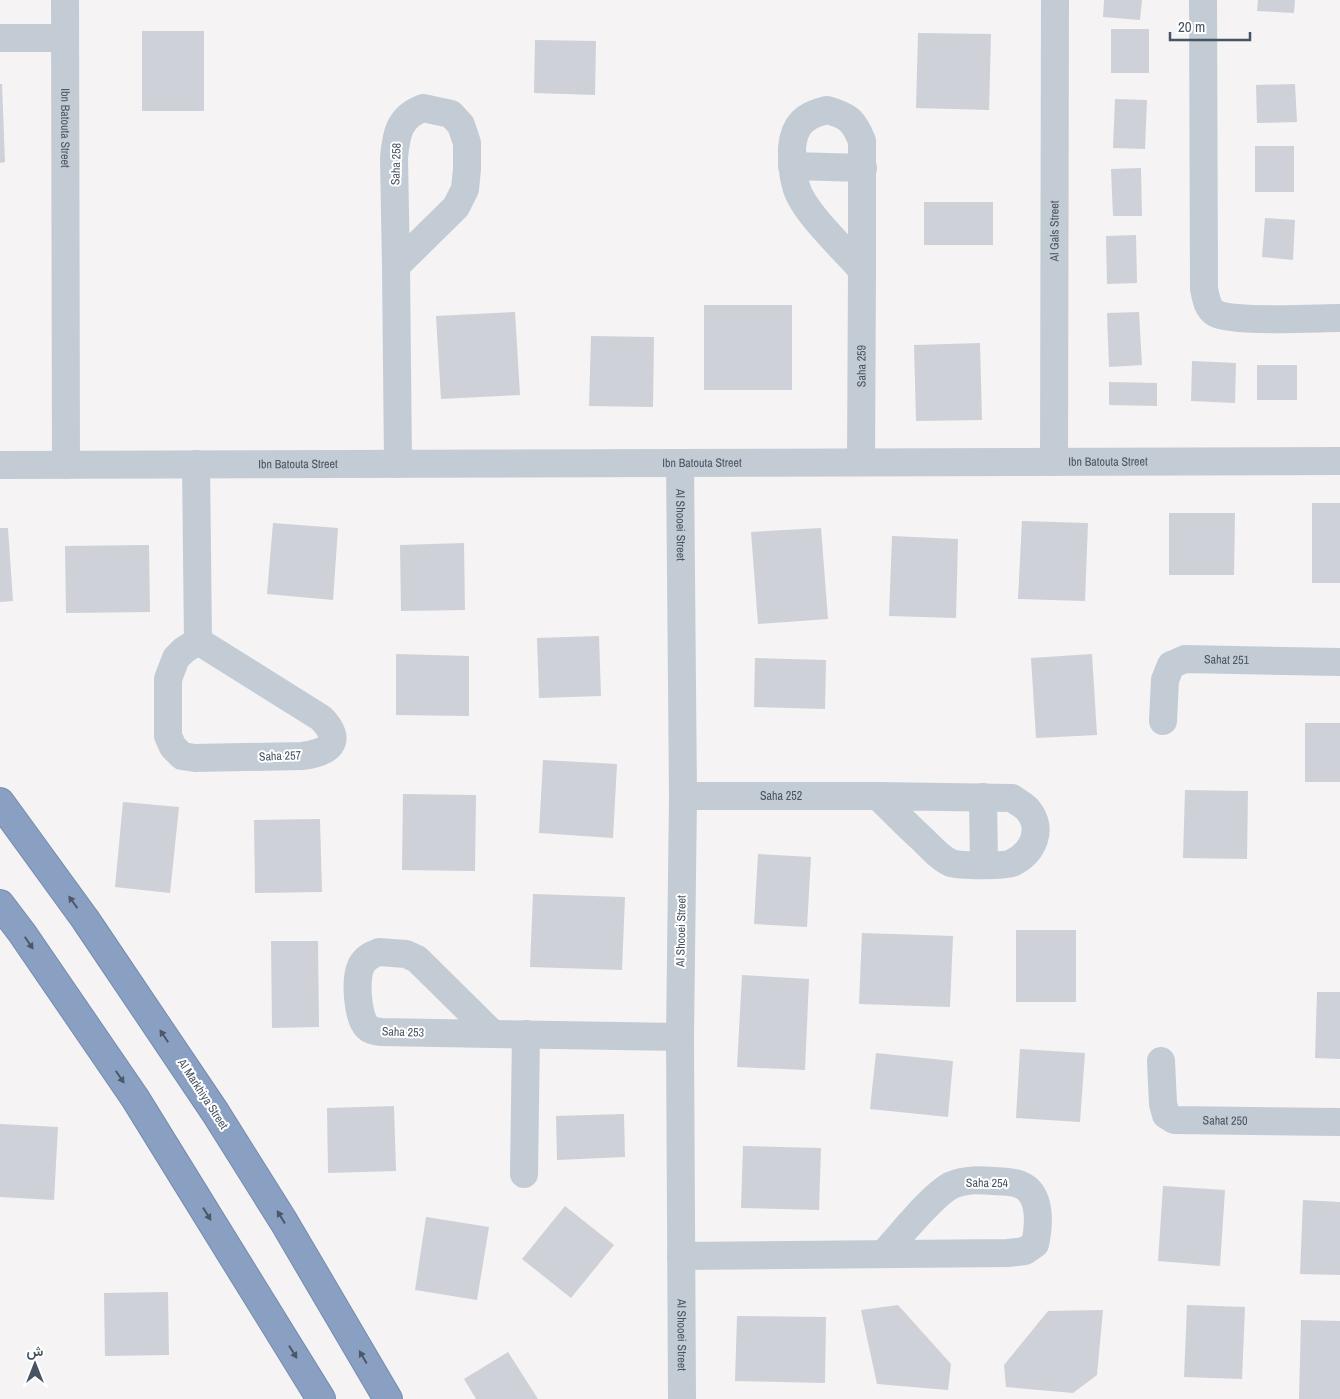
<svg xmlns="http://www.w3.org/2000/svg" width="1340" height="1399" font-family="'Archivo Narrow',Vazirmatn,sans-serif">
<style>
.building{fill:#cfd1d8}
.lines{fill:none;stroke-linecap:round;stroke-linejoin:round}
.highway-casing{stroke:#748baf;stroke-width:30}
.street{stroke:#c3ccd4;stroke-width:28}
.highway{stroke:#89a0c3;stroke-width:28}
.oneway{fill:#4c5867}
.labels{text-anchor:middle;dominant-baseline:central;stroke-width:4;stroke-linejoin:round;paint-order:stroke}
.street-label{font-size:12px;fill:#495462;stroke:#fff}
</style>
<rect width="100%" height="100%" fill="#f5f3f3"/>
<!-- building -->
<g class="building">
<path d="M1104 0H1142L1140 20 1103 17Z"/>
<path d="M1258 0H1295L1294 13 1257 11Z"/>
<rect x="1111" y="29" width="38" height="44"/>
<rect x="142" y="31" width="62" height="80"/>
<path d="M918 33 991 34 989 110 916 108Z"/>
<path d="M535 40 596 41 595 95 534 93Z"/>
<path d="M0 84H2L5 162 0 163Z"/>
<path d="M1295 84 1297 122 1257 123 1256 85Z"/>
<path d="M1115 99 1147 100 1145 149 1113 148Z"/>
<rect x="1255" y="146" width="39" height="46"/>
<path d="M1141 168 1142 216H1113L1111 169Z"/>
<rect x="924" y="202" width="69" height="43"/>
<path d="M1265 218 1295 220 1293 260 1262 257Z"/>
<path d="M1136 235 1137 283 1107 284 1106 236Z"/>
<rect x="704" y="305" width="88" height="85"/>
<path d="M515 312 520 395 441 399 436 316Z"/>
<path d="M1139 312 1142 365 1109 367 1107 313Z"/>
<path d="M591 336 654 337 653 407 589 406Z"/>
<path d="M980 343 982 420 916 421 914 345Z"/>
<path d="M1192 361 1236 363 1235 403 1191 401Z"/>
<rect x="1257" y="365" width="40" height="35"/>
<path d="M1109 382 1157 383V406L1109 405Z"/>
<rect x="1312" y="503" width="28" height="80"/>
<path d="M1169 513H1235L1234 575H1169Z"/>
<path d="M1022 521 1088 523 1085 601 1018 599Z"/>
<path d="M273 523 338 528 333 600 267 594Z"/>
<path d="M0 528H8L13 601 0 602Z"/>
<path d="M821 528 828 619 758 624 751 532Z"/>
<path d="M892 536 958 539 956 618 889 616Z"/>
<path d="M464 543 465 610 401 611 400 545Z"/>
<path d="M149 545 150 612 66 613 65 546Z"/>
<path d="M599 636 601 696 539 698 537 638Z"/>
<path d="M396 654 469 656V716L396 715Z"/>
<path d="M1092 654 1097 735 1036 738 1031 658Z"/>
<path d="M755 658 826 660 825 709 754 707Z"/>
<rect x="1305" y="723" width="35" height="59"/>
<path d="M543 760 617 764 613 838 539 833Z"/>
<path d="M1185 790 1248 791 1247 859 1183 858Z"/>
<path d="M403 794 476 795 475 871 402 870Z"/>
<path d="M123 802 179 807 170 893 115 887Z"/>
<path d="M320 819 322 892 255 893 254 820Z"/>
<path d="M758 854 811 857 807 927 754 924Z"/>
<path d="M533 894 625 897 622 970 530 967Z"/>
<rect x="1016" y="930" width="60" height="72"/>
<path d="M862 933 953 936 950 1007 859 1004Z"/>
<path d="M271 941H318L319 1027 272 1028Z"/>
<path d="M742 975 809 979 805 1070 737 1067Z"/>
<path d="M1317 992H1340V1059L1315 1058Z"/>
<path d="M1020 1049 1085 1053 1080 1122 1016 1118Z"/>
<path d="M876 1053 953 1061 948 1117 870 1109Z"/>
<path d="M394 1106 396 1171 328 1173 327 1108Z"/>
<path d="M624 1114 625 1157 557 1160 556 1116Z"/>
<path d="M0 1124 58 1127 54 1200 0 1197Z"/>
<path d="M743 1146 821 1148 819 1210 741 1208Z"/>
<path d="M1163 1186 1225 1190 1220 1266 1158 1261Z"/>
<path d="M1303 1200 1340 1202V1275L1300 1274Z"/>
<path d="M565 1206 614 1245 571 1298 522 1259Z"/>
<path d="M426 1217 489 1227 477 1300 415 1290Z"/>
<path d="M168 1292 169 1355 105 1356 104 1293Z"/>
<path d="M898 1305 951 1364 948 1390 877 1384 861 1310Z"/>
<path d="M1187 1305 1245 1307 1242 1379 1184 1377Z"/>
<path d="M1103 1310 1097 1375 1073 1393 1006 1387 1004 1365 1048 1311Z"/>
<path d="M737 1316 826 1317 825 1383 735 1381Z"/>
<path d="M1301 1320 1340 1321V1399H1299Z"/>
<path d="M508 1352 538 1399H476L464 1379Z"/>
</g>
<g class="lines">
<defs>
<g id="highway">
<path d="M0 802 85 919 215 1112 284 1222 388 1399"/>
<path d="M0 904 22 933 135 1098 321 1399"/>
</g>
</defs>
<!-- highway casing -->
<use href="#highway" class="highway-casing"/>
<!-- street -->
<g class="street">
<path id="s1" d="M65 0 66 465"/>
<path d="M1203 0 1204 289C1206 298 1207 308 1215 313 1232 323 1316 318 1340 318"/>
<path d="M0 38H65"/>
<path d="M423 108 451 114 461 125 467 143V169L465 189 456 207 396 266 394 158C396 134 399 117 423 108Z"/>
<path d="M827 110C849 116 854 121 862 141V270C844 249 802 211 796 186 792 173 792 161 792 148 794 124 805 115 827 110Z"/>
<path d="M792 166 863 168"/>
<path d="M396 266 398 464"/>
<path id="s2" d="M861 462 862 270"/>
<path id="s3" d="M1054 462 1055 0"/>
<path id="s4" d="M680 463 683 796 680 1037 682 1399"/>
<path d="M196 464 198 641"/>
<path id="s5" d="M0 465 1340 461"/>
<path d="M198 641 321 718C345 742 328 753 302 756L195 758 182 756 173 747 168 736V679L176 658 184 650Z"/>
<path id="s6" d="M1163 721 1165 680 1171 665 1185 659 1340 662"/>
<path id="s7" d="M683 796H878"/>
<path d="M878 796 1012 798C1017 802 1024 805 1028 810 1044 829 1033 853 1012 863 1005 866 960 866 951 863 939 858 929 845 919 836 905 823 891 809 878 796Z"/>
<path d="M983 797 984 864"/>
<path d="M379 952 406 954 417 959 493 1034 381 1032C375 1031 371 1031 367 1027 357 1017 355 978 361 966 365 958 371 955 379 952Z"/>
<path d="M493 1034 680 1037"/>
<path id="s8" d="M1161 1061 1163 1104 1166 1115 1174 1120 1340 1122"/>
<path d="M524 1174 526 1034"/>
<path d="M681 1256 1008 1253 1025 1251 1035 1244C1039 1226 1042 1194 1021 1185 1013 1181 1003 1182 994 1181 980 1180 966 1179 952 1185 933 1194 900 1236 884 1253"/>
</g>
<!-- highway -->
<use href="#highway" class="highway"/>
</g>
<!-- one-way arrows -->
<defs><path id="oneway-solid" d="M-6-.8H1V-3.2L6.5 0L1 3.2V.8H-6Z" transform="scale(1.25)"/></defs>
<g class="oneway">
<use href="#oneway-solid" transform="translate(73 902) rotate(-126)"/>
<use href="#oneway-solid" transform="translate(29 943) rotate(56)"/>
<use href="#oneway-solid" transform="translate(164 1036) rotate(-124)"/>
<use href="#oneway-solid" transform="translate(120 1077) rotate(56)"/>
<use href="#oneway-solid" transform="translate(207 1214) rotate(58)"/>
<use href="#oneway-solid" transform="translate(281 1217) rotate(-122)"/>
<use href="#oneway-solid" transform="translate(293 1352) rotate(58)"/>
<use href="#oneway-solid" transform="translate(363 1357) rotate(-120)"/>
</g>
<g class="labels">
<!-- street labels -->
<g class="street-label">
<text stroke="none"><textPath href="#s1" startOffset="128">Ibn Batouta Street</textPath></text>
<text transform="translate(396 164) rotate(-88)">Saha 258</text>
<text stroke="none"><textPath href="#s3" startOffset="231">Al Gals Street</textPath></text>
<text stroke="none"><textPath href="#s2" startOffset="96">Saha 259</textPath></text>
<text stroke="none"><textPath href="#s5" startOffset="1108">Ibn Batouta Street</textPath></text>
<text stroke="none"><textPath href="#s5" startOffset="702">Ibn Batouta Street</textPath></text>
<text stroke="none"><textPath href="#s5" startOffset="298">Ibn Batouta Street</textPath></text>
<text stroke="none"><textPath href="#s4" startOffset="62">Al Shooei Street</textPath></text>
<text stroke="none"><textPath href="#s6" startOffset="114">Sahat 251</textPath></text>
<text transform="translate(280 756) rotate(-2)">Saha 257</text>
<text stroke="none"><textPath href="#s7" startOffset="98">Saha 252</textPath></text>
<text transform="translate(681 931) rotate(-89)">Al Shooei Street</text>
<text transform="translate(403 1032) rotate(2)">Saha 253</text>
<text transform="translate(203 1094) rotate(57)">Al Markhiya Street</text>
<text stroke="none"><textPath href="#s8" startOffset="115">Sahat 250</textPath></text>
<text transform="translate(987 1183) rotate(1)">Saha 254</text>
<text stroke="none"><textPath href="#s4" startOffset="872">Al Shooei Street</textPath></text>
</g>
</g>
<!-- north arrow -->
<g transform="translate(35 1364)" stroke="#ffffff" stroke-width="4" paint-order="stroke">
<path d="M0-4L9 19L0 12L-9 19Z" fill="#495462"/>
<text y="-8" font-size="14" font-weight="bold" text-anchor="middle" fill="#495462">ش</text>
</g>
<!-- scale -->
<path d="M1170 32v8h80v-8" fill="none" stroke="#495462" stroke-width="2.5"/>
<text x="1178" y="32" font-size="15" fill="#495462" stroke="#ffffff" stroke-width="4" paint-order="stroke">20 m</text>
</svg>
